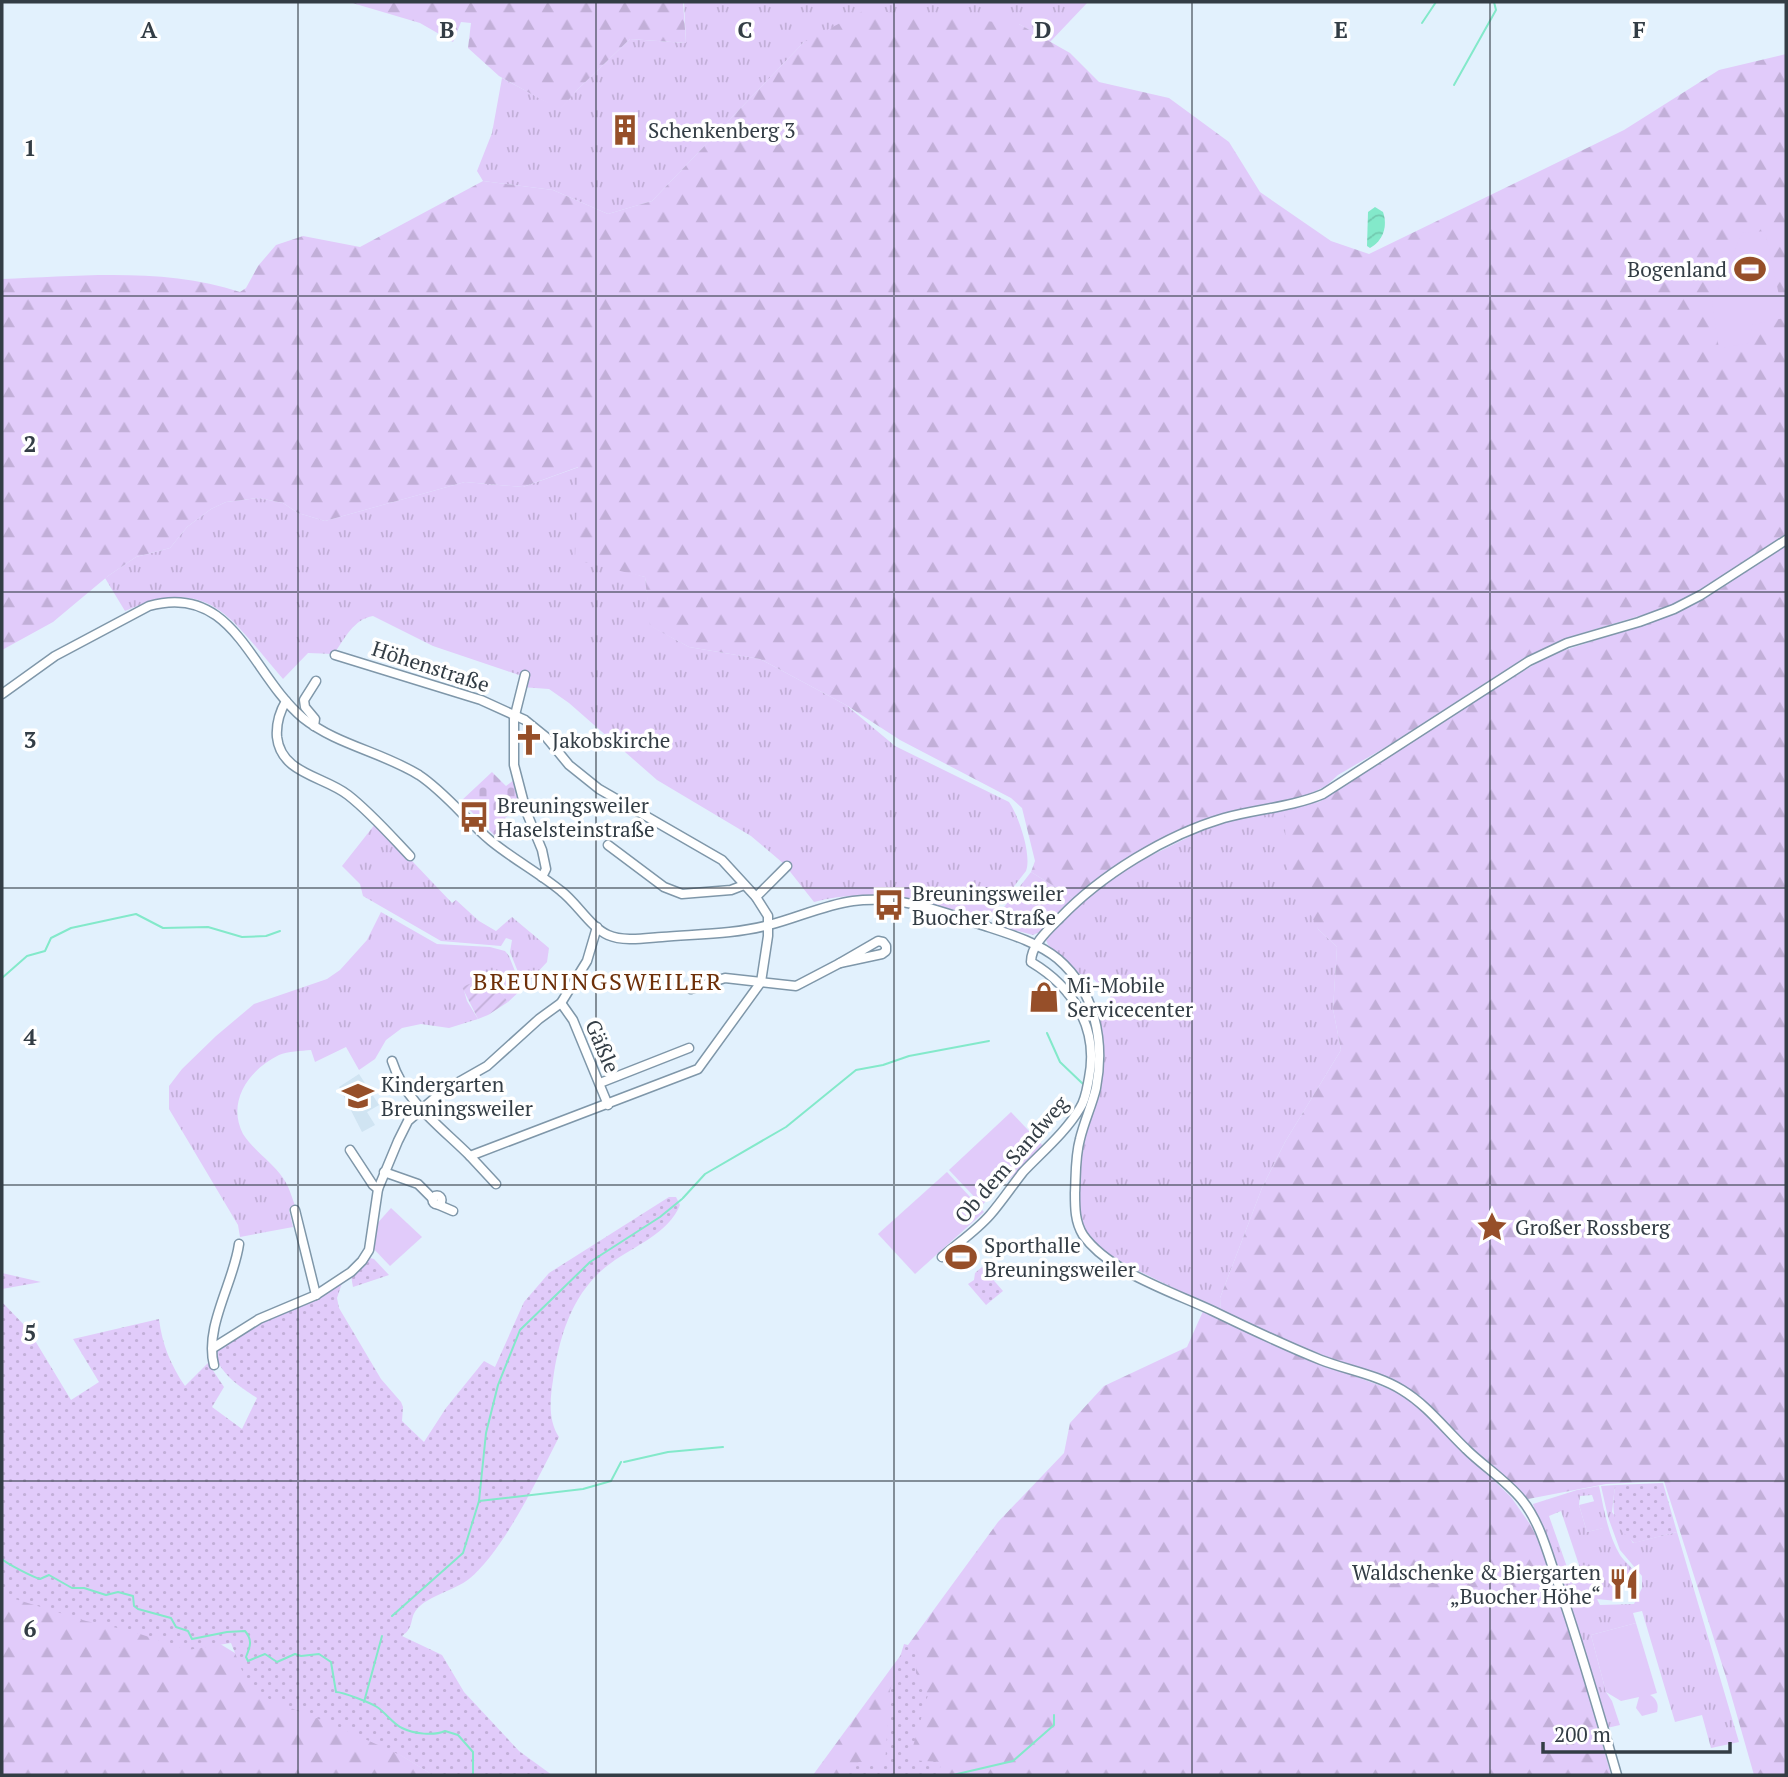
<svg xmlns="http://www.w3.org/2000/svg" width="1788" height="1777" font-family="'PT Serif',serif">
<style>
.built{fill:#d0e4f2}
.grass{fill:url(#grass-tufts);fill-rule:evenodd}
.forest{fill:url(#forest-firs)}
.cemetery{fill:url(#cemetery-stones)}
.park{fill:url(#park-dots)}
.garden{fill:url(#garden-furrows)}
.pitch{fill:#e1cbfa}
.water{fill:url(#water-waves)}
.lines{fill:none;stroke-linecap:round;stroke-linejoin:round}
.stream{stroke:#83e9ca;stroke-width:2}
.minor-casing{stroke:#7f97a9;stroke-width:11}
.minor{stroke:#fff;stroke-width:8}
.grid{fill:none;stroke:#333d45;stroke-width:2;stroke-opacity:0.55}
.labels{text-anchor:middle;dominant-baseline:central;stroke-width:7;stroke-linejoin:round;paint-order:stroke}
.poi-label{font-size:21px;fill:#333d45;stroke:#fff;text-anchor:start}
.street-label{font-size:21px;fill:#333d45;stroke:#fff}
.quarter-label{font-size:24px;letter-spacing:2px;fill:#6d2f08;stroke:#fff}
.grid-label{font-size:23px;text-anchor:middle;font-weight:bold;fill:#333d45;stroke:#fff;stroke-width:7;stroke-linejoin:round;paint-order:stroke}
</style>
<defs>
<pattern id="grass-tufts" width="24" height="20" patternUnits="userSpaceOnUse" patternTransform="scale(1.75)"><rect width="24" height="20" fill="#e1cbfa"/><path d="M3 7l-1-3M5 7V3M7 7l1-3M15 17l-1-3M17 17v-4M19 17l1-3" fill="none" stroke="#c2afd8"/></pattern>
<pattern id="forest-firs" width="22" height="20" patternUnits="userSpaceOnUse" patternTransform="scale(1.75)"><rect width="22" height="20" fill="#e1cbfa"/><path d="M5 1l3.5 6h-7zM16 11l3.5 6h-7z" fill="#c2afd8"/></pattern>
<pattern id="cemetery-stones" width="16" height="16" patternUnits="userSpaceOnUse" patternTransform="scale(1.75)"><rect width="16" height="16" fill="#e1cbfa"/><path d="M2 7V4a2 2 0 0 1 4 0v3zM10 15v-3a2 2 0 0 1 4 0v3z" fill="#c2afd8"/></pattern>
<pattern id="park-dots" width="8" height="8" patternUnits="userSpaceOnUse" patternTransform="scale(1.75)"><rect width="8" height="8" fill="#e1cbfa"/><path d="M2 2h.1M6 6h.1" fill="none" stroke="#c2afd8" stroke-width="1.8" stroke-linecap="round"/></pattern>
<pattern id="garden-furrows" width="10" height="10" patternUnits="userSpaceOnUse" patternTransform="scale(1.75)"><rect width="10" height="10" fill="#e1cbfa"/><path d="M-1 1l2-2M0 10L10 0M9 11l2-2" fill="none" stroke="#c2afd8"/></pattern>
<pattern id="water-waves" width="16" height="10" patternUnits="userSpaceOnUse" patternTransform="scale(1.75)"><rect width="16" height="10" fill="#83e9ca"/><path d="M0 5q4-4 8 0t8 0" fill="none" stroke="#72c9af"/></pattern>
</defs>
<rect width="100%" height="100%" fill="#e2f1fd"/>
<!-- built -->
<path class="built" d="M359 1074 379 1105 367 1112 375 1125 362 1132 339 1087Z"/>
<!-- grass -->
<g class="grass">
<path d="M684 2H1088L1050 42 1019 24 804 42 652 201 608 214 553 190 483 181 477 171 492 133 502 78 560 109 577 90 630 39 686 43Z"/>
<path d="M579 467 628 572 645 577 651 626 689 647 760 659 846 705 895 746 1009 802C1019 816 1032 856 1026 871L985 923C929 906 873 885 814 902L784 864 751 836 657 780 569 703 549 689 521 687 522 676 433 646 373 616C354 619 344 639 334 654L308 653 283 679C231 620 211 573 125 611L105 578 136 557 170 548 187 527 211 509 226 502 259 498 283 503 298 513 325 521 465 482 523 487Z"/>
<path d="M1284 807 1318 929 1337 947 1333 1009 1341 1050 1285 1142 1262 1188 1220 1298 1221 1311 1114 1259 1087 1235 1078 1218 1079 1158 1102 1056 1100 1022 1111 995 1091 977 1077 973 1068 962 1048 945 1046 940 1053 929 1092 891 1130 866 1217 823Z"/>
<path d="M376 823 452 903 456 900 479 921 496 931 512 917 549 948 547 962 524 987 510 952 512 940 506 938 501 946 441 941 363 896 360 884 342 866Z"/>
<path d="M1031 872 1075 899 1044 930 1033 935 991 924Z"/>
<path d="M381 912 437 944 490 947 505 951 509 956 522 989 508 1002 489 977 463 987 467 1001 478 1019 449 1028 421 1024 402 1028 386 1040 375 1059 359 1070 346 1047 315 1062 311 1050C301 1051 288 1051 279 1055 250 1069 226 1101 243 1134 253 1150 272 1162 283 1178 289 1186 292 1198 296 1208L289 1210 293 1227 240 1237 238 1225 169 1109V1086L182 1069 216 1036 254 1004 327 979 340 970 367 940Z"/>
<path d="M1615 1485 1612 1512 1633 1543 1677 1532 1739 1742 1711 1748 1702 1715 1675 1722 1642 1611 1633 1613 1636 1623 1591 1635 1606 1692 1612 1701 1620 1725 1607 1728 1533 1504 1577 1490 1599 1486C1604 1509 1608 1535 1620 1555 1628 1567 1645 1574 1637 1591L1636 1584 1631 1585 1628 1575 1613 1578 1617 1601 1597 1599 1600 1605 1634 1604 1642 1588V1576L1620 1550 1608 1517 1601 1486ZM1592 1495 1603 1528 1587 1532 1579 1505 1580 1496ZM1561 1511 1584 1580 1573 1584 1549 1516Z"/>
</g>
<!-- forest -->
<g class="forest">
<path d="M349 2H683L686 43 630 39 577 90 560 110 499 76 468 48 471 23 461 22 453 42 420 23Z"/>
<path d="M865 10 1019 24 1070 53 1099 82 1169 98 1229 142 1260 192 1331 241 1369 254 1624 130 1719 70 1786 54V534L1701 589 1666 608 1569 637 1526 657 1391 744 1338 775 1326 786 1305 796 1233 812 1184 830 1075 899 1031 872 1035 861 1022 808 1011 798 900 740 846 705 760 659 689 647 650 626 645 577 575 560 578 467 523 487 465 482 325 521 298 513 283 503 259 498 226 502 211 509 187 527 170 548 136 557 108 576 53 622 2 650V279C78 276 166 267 240 292L246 288 258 266 276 245 303 236 360 247 483 181 553 190 608 214 652 201 804 42Z"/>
<path d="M1786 545V1775H1754L1726 1677 1664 1481 1606 1484 1528 1499 1488 1464 1420 1396 1406 1387 1304 1348 1221 1311 1220 1298 1262 1188 1285 1142 1341 1050 1333 1009 1337 947 1318 929 1287 868 1284 807 1319 802 1497 687 1550 655 1670 616 1717 591Z"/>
<path d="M1204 1309 1321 1364 1387 1388 1404 1396 1417 1406 1511 1497 1532 1527 1543 1551 1573 1638 1611 1775H813L998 1522 1064 1453 1070 1423 1104 1386 1187 1347Z"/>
<path d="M61 1546 433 1775H2V1560Z"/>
</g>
<!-- cemetery -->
<path class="cemetery" d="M492 772 506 786 514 780 521 804 505 818 508 822 496 837 461 801Z"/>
<!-- park -->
<g class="park">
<path d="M669 1197H676L680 1205C669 1233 634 1246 611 1263 573 1290 559 1336 553 1380 550 1399 548 1421 559 1437 538 1478 504 1550 469 1579 455 1590 428 1596 417 1609 409 1618 415 1627 402 1636L442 1655 464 1692 519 1751 552 1775H433L400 1755 334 1725 270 1700 245 1678 231 1643 188 1650 131 1631 86 1621 2 1595V1302L28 1329 71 1400 99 1382 73 1339 159 1319C162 1344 171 1366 185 1386L208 1363 224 1387 212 1407 242 1429 257 1398C239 1386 224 1377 215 1356L217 1349 259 1322 324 1295 342 1283 337 1298 339 1308 381 1379 401 1402 403 1407 402 1421 424 1442 446 1408 484 1361 495 1367 524 1302 549 1273Z"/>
<path d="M370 1258 374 1259 389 1275 353 1287 351 1276Z"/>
<path d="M982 1267 1003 1291 986 1305 968 1284 974 1280 975 1273Z"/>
<path d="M2 1273 41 1282 2 1289Z"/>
<path d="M1663 1483 1677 1532 1634 1543C1611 1523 1612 1513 1615 1485Z"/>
<path d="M904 1644 916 1647V1673L928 1695 909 1760 941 1762 939 1775H841L859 1762 885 1764 890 1690Z"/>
</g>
<!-- garden -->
<path class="garden" d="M489 976 508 1002 488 1015 478 1019 462 987Z"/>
<!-- pitch -->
<g class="pitch">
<path d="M1765 231 1784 318 1751 325 1753 342 1719 349 1712 304 1742 233Z"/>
<path d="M1011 1112 1044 1147 982 1205 949 1170Z"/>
<path d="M947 1172 984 1212 915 1274 878 1234Z"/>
<path d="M391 1208 422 1237 390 1266 373 1248 375 1226Z"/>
<path d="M1595 1501 1604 1528 1587 1532 1579 1505Z"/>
<path d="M1636 1623 1657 1693 1650 1695C1657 1699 1659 1705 1657 1712L1642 1716 1636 1708 1639 1697 1621 1701 1606 1692 1591 1635Z"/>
</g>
<!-- water -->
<path class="water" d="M1375 207 1383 212C1388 226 1383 241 1370 248L1367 246 1368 212Z"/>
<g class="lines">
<!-- stream -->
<g class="stream">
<path d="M1422 23 1436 2"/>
<path d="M1454 85 1496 10 1494 2"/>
<path d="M2 978 27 956 45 951 51 938 71 928 136 914 163 928 208 927 242 937 266 936 280 931"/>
<path d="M1047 1033 1060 1062 1083 1084"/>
<path d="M683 1198 705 1174 786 1127 856 1070 883 1065 909 1056 989 1041"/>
<path d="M624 1462 668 1452 723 1447"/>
<path d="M479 1501 583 1489 611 1481 621 1462"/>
<path d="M2 1559C7 1564 33 1577 40 1579L49 1575 72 1588H84L106 1595 118 1592 133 1596 134 1606 138 1609 171 1618 176 1627 188 1631 192 1639 227 1632 245 1631C253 1640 250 1647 246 1657L248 1661 265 1654 277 1662 295 1654 301 1656 319 1654 331 1662 336 1692C343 1692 371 1703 377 1707 386 1713 393 1724 402 1728 414 1734 434 1736 445 1731L458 1735 473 1752V1775"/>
<path d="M392 1616 463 1553 479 1501 486 1433 498 1385 520 1330 590 1262 660 1217 682 1199"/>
<path d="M364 1702 382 1636"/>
<path d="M953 1775 1013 1761 1054 1725V1715"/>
</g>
<defs>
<g id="minor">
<path d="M335 655 481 700 525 720 546 737 569 765 599 789 722 860 756 897 768 916V936L761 982 698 1069 470 1156C441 1127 405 1102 392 1061"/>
<path d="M525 675 514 719V765L526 811 542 850 546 869 542 877"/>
<path d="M2 694 55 656 149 606C234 582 251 675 303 718 337 745 382 752 419 775 446 793 466 820 491 841 513 859 539 873 561 891 577 903 590 927 608 935 624 942 646 938 662 937 698 934 735 934 769 925 797 918 824 905 853 901 897 895 938 910 979 924 1006 933 1036 941 1058 959 1095 991 1105 1041 1096 1088 1092 1105 1084 1122 1080 1139 1075 1157 1076 1175 1075 1193 1075 1208 1075 1222 1083 1235 1109 1272 1173 1292 1213 1311 1248 1328 1284 1345 1321 1360 1347 1370 1378 1375 1402 1390 1427 1405 1445 1429 1466 1449 1483 1466 1506 1480 1522 1500 1542 1525 1549 1559 1560 1589 1581 1650 1599 1713 1617 1775"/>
<path d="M286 701C279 713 276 724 277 737 281 774 324 776 348 795 371 813 390 835 410 856"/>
<path d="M314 726 315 719 305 707 304 700 316 681"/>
<path d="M608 845 664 887 682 894 731 890 744 885"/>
<path d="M756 897 787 866"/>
<path d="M878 941 883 942 886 946V951L882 954 840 963Z"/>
<path d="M691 989 725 978 796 986 840 963"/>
<path d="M561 1003 573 1020 608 1105"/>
<path d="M600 1083 689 1048"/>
<path d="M350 1150 373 1185 378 1189"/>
<path d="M470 1156 496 1184"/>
<path d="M384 1172 418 1184 433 1199"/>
<circle cx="437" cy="1200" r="4.5"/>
<path d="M439 1205 453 1211"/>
<path d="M295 1210 316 1295"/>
<path d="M942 1257C958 1243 977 1230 990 1215 1002 1201 1012 1186 1023 1172 1042 1152 1066 1132 1080 1108 1086 1099 1087 1088 1089 1078 1099 1028 1073 987 1031 962 1031 945 1048 930 1060 918 1101 875 1166 835 1224 818 1257 809 1292 807 1323 794L1529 661 1567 643 1639 622 1674 609 1701 595 1786 540"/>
<path d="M213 1348 259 1319 316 1295 351 1272 362 1261 369 1250 378 1189 398 1141 408 1121 443 1091 487 1066 539 1019 561 1003 587 961 597 927"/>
<path d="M214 1365C204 1327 234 1282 239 1244"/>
</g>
</defs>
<!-- minor casing -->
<use href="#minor" class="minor-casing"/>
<!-- minor -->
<use href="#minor" class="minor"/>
</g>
<!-- grid -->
<path class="grid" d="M298 2V1775M596 2V1775M894 2V1775M1192 2V1775M1490 2V1775M2 296H1786M2 592H1786M2 888H1786M2 1185H1786M2 1481H1786"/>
<!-- icons -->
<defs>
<symbol id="building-bare" viewBox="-9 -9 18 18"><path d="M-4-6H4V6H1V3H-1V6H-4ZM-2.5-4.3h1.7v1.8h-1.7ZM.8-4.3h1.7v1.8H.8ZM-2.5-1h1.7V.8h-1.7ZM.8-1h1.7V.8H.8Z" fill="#964f29" stroke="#fff" stroke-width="2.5" paint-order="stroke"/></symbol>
<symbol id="stadium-bare" viewBox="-9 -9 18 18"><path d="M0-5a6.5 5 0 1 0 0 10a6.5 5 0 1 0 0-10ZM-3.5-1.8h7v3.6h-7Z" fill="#964f29" stroke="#fff" stroke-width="2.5" paint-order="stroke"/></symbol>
<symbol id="church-bare" viewBox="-9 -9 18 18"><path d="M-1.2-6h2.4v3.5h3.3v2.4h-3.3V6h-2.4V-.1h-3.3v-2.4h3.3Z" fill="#964f29" stroke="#fff" stroke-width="2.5" paint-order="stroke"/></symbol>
<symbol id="bus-bare" viewBox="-9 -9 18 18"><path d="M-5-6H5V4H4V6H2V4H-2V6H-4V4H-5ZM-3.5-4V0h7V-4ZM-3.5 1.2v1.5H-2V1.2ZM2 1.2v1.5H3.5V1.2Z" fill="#964f29" stroke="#fff" stroke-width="2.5" paint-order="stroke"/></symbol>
<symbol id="shop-bare" viewBox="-9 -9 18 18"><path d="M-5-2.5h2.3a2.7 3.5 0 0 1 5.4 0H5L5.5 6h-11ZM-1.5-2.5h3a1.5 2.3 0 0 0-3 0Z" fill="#964f29" stroke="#fff" stroke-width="2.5" paint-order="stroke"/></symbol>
<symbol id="school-bare" viewBox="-9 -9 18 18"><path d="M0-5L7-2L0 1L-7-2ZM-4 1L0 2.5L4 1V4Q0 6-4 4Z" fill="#964f29" stroke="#fff" stroke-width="2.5" paint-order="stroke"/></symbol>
<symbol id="sight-bare" viewBox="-9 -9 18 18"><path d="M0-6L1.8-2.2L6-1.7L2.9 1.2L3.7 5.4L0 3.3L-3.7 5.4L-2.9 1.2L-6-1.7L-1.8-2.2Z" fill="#964f29" stroke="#fff" stroke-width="2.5" paint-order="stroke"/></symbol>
<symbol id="restaurant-bare" viewBox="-9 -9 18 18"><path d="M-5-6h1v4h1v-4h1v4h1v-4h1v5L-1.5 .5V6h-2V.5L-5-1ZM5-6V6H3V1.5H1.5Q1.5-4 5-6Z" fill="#964f29" stroke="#fff" stroke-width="2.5" paint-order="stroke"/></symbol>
</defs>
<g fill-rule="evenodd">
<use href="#building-bare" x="603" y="108" width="44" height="44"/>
<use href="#stadium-bare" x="1728" y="247" width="44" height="44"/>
<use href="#church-bare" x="507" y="718" width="44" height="44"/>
<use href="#bus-bare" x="452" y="795" width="44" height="44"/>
<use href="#bus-bare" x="867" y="883" width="44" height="44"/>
<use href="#shop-bare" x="1022" y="975" width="44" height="44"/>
<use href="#school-bare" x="336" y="1074" width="44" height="44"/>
<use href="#sight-bare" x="1470" y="1205" width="44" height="44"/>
<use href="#stadium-bare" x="939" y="1235" width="44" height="44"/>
<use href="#restaurant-bare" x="1602" y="1562" width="44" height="44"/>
</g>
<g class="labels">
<!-- poi labels -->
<g class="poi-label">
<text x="648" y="130">Schenkenberg 3</text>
<text x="1727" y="269" text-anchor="end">Bogenland</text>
<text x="552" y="740">Jakobskirche</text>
<text x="497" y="805">Breuningsweiler<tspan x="497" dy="24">Haselsteinstraße</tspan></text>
<text x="912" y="893">Breuningsweiler<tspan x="912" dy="24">Buocher Straße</tspan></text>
<text x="1067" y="985">Mi-Mobile<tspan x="1067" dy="24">Servicecenter</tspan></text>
<text x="381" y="1084">Kindergarten<tspan x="381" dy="24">Breuningsweiler</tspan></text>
<text x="1515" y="1227">Großer Rossberg</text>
<text x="984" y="1245">Sporthalle<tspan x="984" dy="24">Breuningsweiler</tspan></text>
<text x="1601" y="1572" text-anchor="end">Waldschenke &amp; Biergarten<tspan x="1601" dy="24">„Buocher Höhe“</tspan></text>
</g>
<!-- street labels -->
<g class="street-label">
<text transform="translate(431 666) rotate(18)">Höhenstraße</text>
<text transform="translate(603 1046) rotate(67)">Gäßle</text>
<text transform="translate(1011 1159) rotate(-49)">Ob dem Sandweg</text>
</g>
<!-- quarter labels -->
<g class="quarter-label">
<text x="598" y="981">BREUNINGSWEILER</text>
</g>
</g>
<g class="grid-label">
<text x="149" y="38">A</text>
<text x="447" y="38">B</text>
<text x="745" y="38">C</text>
<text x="1043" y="38">D</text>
<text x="1341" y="38">E</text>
<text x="1639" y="38">F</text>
<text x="30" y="156">1</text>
<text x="30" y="452">2</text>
<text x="30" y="748">3</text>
<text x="30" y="1045">4</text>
<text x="30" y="1341">5</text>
<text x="30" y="1637">6</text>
</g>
<!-- border -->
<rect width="1788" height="1777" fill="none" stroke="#333d45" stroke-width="7"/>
<!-- scale -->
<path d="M1543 1742v10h187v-10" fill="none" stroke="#333d45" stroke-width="3.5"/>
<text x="1554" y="1742" font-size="21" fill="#333d45" stroke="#ffffff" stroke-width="5" paint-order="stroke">200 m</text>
</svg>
